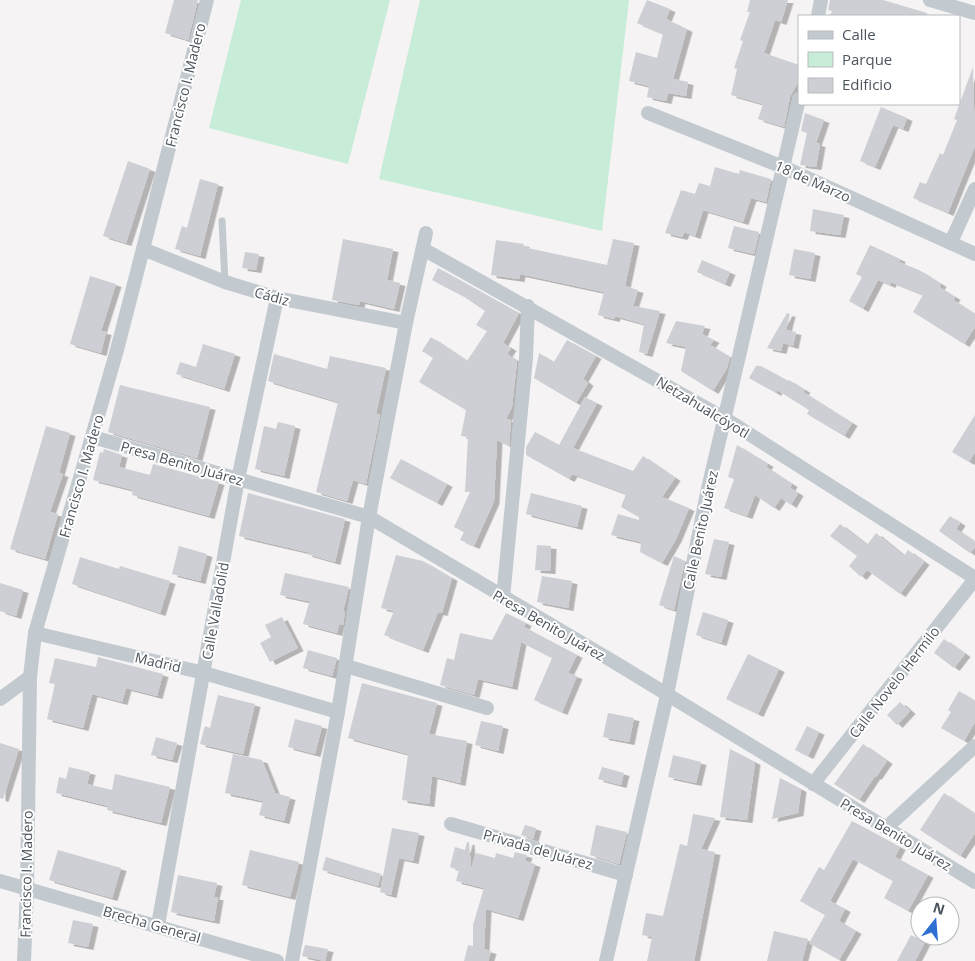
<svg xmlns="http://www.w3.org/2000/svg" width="975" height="961" font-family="'Open Sans',sans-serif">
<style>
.green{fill:#c7ecd8}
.building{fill:#cdcfd4;filter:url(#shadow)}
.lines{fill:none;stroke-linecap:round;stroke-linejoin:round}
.service{stroke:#c2c9cf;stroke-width:7}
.minor{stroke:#c2c9cf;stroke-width:14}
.labels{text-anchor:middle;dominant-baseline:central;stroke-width:4;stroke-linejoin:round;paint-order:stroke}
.street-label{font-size:14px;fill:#4c555e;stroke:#fff}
</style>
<defs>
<filter id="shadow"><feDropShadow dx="5.5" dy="3" stdDeviation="0" flood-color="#0004"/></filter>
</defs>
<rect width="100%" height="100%" fill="#f5f3f3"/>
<!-- green -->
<g class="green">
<path d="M241 0H390L348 164 209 128Z"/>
<path d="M420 0H629L602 231 379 179Z"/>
</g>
<!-- building -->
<g class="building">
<path d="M174 0H198L188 40 165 33Z"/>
<path d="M647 0 670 9 666 19 687 29 673 79 688 82 686 96 668 93 666 101 647 97 649 86 629 81 636 52 657 58 663 34 637 23Z"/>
<path d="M750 0H788L781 22 775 20 764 53 799 65V80L790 97 784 127 758 119 763 104 731 95 737 69 734 68 743 41 740 40 750 12H747Z"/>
<path d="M830 0H883L927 13 926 16H830L832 11 828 10Z"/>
<path d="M973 67 975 146 948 213 913 198 920 182 926 184 940 153 943 155 957 120 954 119Z"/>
<path d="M881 107 907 118 903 129 893 125 875 167 860 161Z"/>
<path d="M805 113 824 120 816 143 820 144 816 167 800 165 807 133 801 131Z"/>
<path d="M128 161 150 169 126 243 103 236Z"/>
<path d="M715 167 739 174 740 170 771 179 766 202 751 198 743 222 703 210 695 236 684 232 682 237 665 233 681 190 695 194 699 183 710 186Z"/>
<path d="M200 179 218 184 200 256 175 249 182 226 187 228Z"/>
<path d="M813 209 844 215 840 235 810 231Z"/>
<path d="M734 226 759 232 754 254 728 248Z"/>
<path d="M343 239 393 249 387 280 400 283 394 309 360 301 359 305 332 300Z"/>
<path d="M613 239 634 243 625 286 638 290 633 306 660 311 647 354 639 352 644 324 615 316 614 319 598 315 604 292 520 274 519 279 491 275 496 240 524 244 523 247 607 265Z"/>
<path d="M870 245 900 259 899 262 919 270 941 284 939 287 955 297 953 300 975 314V327L964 344 913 312 923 295 891 282 890 285 878 280 863 309 849 301 862 277 856 274Z"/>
<path d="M794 249 815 253 810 279 789 275Z"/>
<path d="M245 252 259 254 256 270 242 268Z"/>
<path d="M702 260 730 272 725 284 697 272Z"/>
<path d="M438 268 519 313 503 343 511 348 507 354 517 361 512 407 506 419 511 420 509 446 497 440 494 501 474 546 460 540 464 532 454 527 470 492H465L468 437 461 436 466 410 419 382 433 358 422 351 431 337 467 361 487 331 476 325 485 311 463 296 432 280Z"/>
<path d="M90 276 116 284 101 331 106 332 101 353 70 344Z"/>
<path d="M787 313 790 314 786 330 796 332 793 346 783 343 781 351 767 348Z"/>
<path d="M676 321 705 326 702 334 714 340 710 345 730 357 727 368 713 391 681 371 686 347 666 343Z"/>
<path d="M567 340 596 356 583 379 588 383 576 403 534 378 539 353 554 362Z"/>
<path d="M203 344 235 354 224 389 176 374 180 362 196 367Z"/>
<path d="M274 354 327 369 330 356 386 368 376 414 380 415 366 484 353 480 347 501 316 492 338 402 268 381Z"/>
<path d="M756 366H761L788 381 789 380 805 390 803 392 852 423 844 436 807 414 809 410 777 390 776 393 749 378Z"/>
<path d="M120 385 210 407 197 458 108 432Z"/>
<path d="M585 397 597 403 573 448 633 471 643 456 675 478 662 497 689 508 676 539 662 563 640 552 641 542 611 535 618 514 639 520V517L621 507 626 494 572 474 569 479 526 455V447L535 432 559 445Z"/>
<path d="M975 415V452L969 462 952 452Z"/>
<path d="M278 422 295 426 284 476 255 469 264 426 276 429Z"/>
<path d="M46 426 70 433 59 473 63 474 50 512 58 514 45 559 10 549Z"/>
<path d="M737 445 768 464 766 467 792 484 790 488 798 493 791 505 781 498 774 508 755 495 747 516 724 508 734 479 728 477Z"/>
<path d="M104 449 122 455 119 467 150 475 153 464 219 482 209 516 132 495 133 490 93 480 100 452 103 453Z"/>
<path d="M401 459 447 484 437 503 390 478Z"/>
<path d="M248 493 345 519 335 562 307 554V552L239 536Z"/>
<path d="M531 493 582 506 577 527 526 514Z"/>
<path d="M950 516 960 523 956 529 975 542V547L970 553 939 531Z"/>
<path d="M840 524 867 545 876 533 904 556 908 550 924 562 900 594 867 570 861 577 849 566 857 556 830 536Z"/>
<path d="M714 539 729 542 721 577 705 574Z"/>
<path d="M537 545 551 546 550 571 535 570Z"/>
<path d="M179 546 207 554 200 581 172 574Z"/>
<path d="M396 555 423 561 452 578 442 613 438 612 423 650 384 635 394 611 381 608Z"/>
<path d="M674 556 685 561 674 610 659 605Z"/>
<path d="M80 557 119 569 120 566 170 581 160 613 72 584Z"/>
<path d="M285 573 349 587 343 611H345L343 625 339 624 337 633 303 624 309 603 312 602 280 595Z"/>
<path d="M542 576 572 581 568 608 537 602Z"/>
<path d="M0 583 23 590 16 616 0 611Z"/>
<path d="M703 612 728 620 721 643 696 635Z"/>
<path d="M506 613 526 623 524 627 577 655 568 673 577 676 562 712 534 700 552 658 521 642 512 687 478 679 474 695 440 685 447 658 454 660 460 633 492 640Z"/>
<path d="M282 617 298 648 270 662 260 643 271 637 265 625Z"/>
<path d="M944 639 965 654 954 668 934 653Z"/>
<path d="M308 650 337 658 332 676 303 668Z"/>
<path d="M748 654 779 669 758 714 726 699Z"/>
<path d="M98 657 163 674 157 696 126 688 122 702 92 694 83 728 47 719 55 684 49 683 55 658 96 667Z"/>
<path d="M362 683 437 703 429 734 467 741 460 783 432 776 429 804 402 800 408 754 348 738Z"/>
<path d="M959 691 975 701V722L964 741 941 728 951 712 948 710Z"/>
<path d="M218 695 255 704 243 754 200 744 205 726 210 728Z"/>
<path d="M900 702 910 711 897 725 887 715Z"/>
<path d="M608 713 634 718 629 742 603 737Z"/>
<path d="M295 719 322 726 315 754 288 747Z"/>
<path d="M481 721 503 726 498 751 475 745Z"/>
<path d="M807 726 819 732 808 756 795 750Z"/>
<path d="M156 737 177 743 172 760 151 755Z"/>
<path d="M0 743 19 749 3 799 0 798Z"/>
<path d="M863 744 887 761 876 777 875 776 859 800 834 784Z"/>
<path d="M730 749 755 762 747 820 720 817Z"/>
<path d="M233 754 262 760 275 793 290 797 284 821 259 815 263 801 225 793Z"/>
<path d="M673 755 701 762 696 783 668 777Z"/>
<path d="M69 767 90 772 87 784 112 790 115 774 170 787 161 823 107 810 108 806 56 793 59 777 66 779Z"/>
<path d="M602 767 624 773 621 785 598 779Z"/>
<path d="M780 778 801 789 798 813 772 819Z"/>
<path d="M944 793 975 814V833L960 856 920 830Z"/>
<path d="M693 814 715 818 701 849 715 852 694 961H647L652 937 642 935 646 913 663 916 680 844 687 846Z"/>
<path d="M852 821 900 847 895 857 928 875 908 911 884 898 893 881 853 859 830 901 845 909 839 921 856 931 839 960 809 943 825 915 800 901 819 867 824 870Z"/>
<path d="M525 825 536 828 533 839 521 835Z"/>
<path d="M596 825 627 832 619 864 590 855Z"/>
<path d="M392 828 419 833 413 861 399 858 391 895 380 892Z"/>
<path d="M467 842H469L471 869 476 853 495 858 496 853 513 858 515 852 527 855 525 861 535 864 518 918 486 909 484 949 491 951 488 961H464L468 945 473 946V925L484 888 456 881 459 870 450 867 455 847 465 850Z"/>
<path d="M58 850 121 868 112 898 49 880Z"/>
<path d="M250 850 299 862 290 897 242 885Z"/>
<path d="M326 857 381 874 378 886 322 870Z"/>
<path d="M178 875 217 883 214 897H218L214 921 171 912Z"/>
<path d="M73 920 93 924 88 947 68 943Z"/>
<path d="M774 931 808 939 802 961H767Z"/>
<path d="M911 935 925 942 915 961H897Z"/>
<path d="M305 945 328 949 325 961 302 956Z"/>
</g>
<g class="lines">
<!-- service -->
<path class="service" d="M222 221 225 282"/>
<!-- minor -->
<g class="minor">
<path d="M930 0 975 13"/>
<path d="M818 16 821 0"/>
<path d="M648 113 783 167 975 254"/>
<path d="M951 242 975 189"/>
<path d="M143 249 225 282 277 298 406 323"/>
<path d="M423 249 724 418 975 578"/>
<path d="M93 437 369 517 614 662 975 882"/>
<path d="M503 598 526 358 528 306"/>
<path d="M35 633 204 673 338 712"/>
<path d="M346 666 487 708"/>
<path d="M0 699 30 677"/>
<path d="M813 784 975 579"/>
<path d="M451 824 626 875"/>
<path d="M886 828 975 746"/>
<path d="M0 881 277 961"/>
<path d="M158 925 238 479 277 298"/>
<path d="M24 961 27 889 30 677 35 633 117 350 207 0"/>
<path d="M292 961 338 712 369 517 406 323 426 233"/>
<path d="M606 961 667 695 707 493 799 99"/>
</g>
</g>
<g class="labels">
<!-- street labels -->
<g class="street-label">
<text transform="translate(185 85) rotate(-76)">Francisco I. Madero</text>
<text transform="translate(813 181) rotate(24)">18 de Marzo</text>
<text transform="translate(272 296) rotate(15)">Cádiz</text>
<text transform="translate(703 407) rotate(31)">Netzahualcóyotl</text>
<text transform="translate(182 463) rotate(16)">Presa Benito Juárez</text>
<text transform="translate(81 476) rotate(-74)">Francisco I. Madero</text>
<text transform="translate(700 530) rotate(-78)">Calle Benito Juárez</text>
<text transform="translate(215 611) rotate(-80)">Calle Valladolid</text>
<text transform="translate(549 625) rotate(30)">Presa Benito Juárez</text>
<text transform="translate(158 662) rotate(13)">Madrid</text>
<text transform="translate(894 682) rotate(-52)">Calle Novelo Hermilo</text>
<text transform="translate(896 834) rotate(31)">Presa Benito Juárez</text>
<text transform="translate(538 849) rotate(16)">Privada de Juárez</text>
<text transform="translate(26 874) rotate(-89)">Francisco I. Madero</text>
<text transform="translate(152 924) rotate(16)">Brecha General</text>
</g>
</g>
<!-- legend -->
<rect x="798" y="15" width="162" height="90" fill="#ffffff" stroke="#b7bbbf"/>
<rect x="808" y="31" width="25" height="8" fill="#c2c9cf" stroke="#b7bbbf"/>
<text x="842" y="40" font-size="15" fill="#4c555e">Calle</text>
<rect x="808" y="52" width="25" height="15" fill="#c7ecd8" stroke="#b7bbbf"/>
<text x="842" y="65" font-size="15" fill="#4c555e">Parque</text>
<rect x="808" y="78" width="25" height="15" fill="#cdcfd4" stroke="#b7bbbf"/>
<text x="842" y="90" font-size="15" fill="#4c555e">Edificio</text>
<!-- north arrow -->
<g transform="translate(935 921) rotate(17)"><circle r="24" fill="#ffffff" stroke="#b7bbbf"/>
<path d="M0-4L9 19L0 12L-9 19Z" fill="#2f6ed3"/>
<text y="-8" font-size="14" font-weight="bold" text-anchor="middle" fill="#4c555e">N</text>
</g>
</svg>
